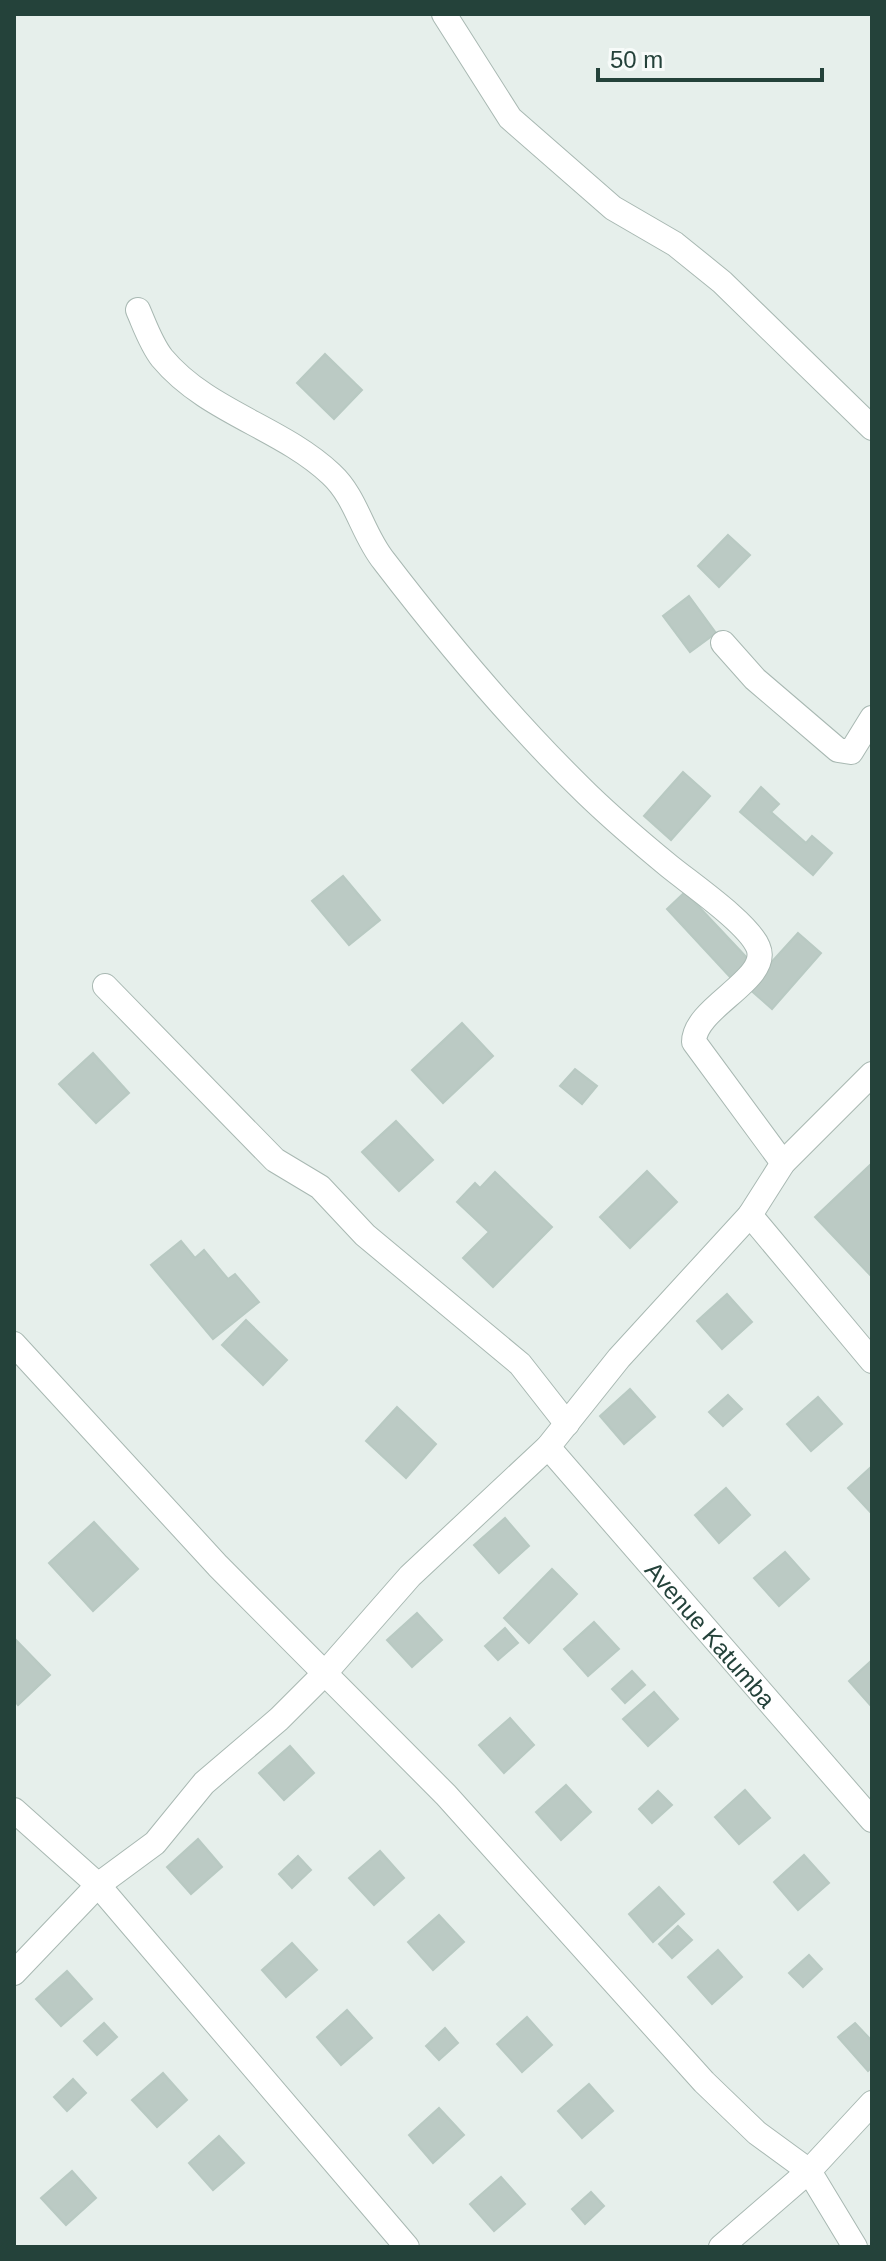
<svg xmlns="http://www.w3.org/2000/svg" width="886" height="2261" font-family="Helvetica,sans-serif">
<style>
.building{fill:#bbcac4;stroke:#b8c9c2;stroke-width:2}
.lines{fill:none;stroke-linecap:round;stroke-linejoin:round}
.minor-casing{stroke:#a8b8b2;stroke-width:26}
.minor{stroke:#fff;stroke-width:24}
.labels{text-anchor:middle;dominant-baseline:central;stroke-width:6;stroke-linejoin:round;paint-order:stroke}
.street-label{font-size:24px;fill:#24423a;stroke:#f7fbf9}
</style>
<rect width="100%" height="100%" fill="#e6efeb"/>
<!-- building -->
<g class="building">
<path d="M325 354 362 390 334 419 297 383Z"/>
<path d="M728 535 750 555 719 587 698 566Z"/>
<path d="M689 596 716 633 690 652 663 616Z"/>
<path d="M683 772 710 796 671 840 644 816Z"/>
<path d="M761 787 779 804 771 812 806 843 812 836 832 853 813 875 740 812Z"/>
<path d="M343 876 380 920 349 945 312 901Z"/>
<path d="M685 892 750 961 731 978 667 909Z"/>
<path d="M798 933 821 953 772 1009 748 988Z"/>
<path d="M462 1023 493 1056 443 1103 412 1070Z"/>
<path d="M93 1053 129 1093 96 1123 59 1084Z"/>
<path d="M575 1069 597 1086 582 1104 560 1086Z"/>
<path d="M396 1121 433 1160 399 1191 362 1152Z"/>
<path d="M872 1163V1277L815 1217Z"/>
<path d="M647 1171 677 1202 630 1248 600 1217Z"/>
<path d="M495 1172 552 1227 493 1287 463 1258 489 1232 457 1202 475 1183 480 1188Z"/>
<path d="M181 1241 195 1258 204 1250 228 1279 235 1274 259 1302 213 1339 151 1265Z"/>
<path d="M727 1294 752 1322 722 1349 697 1321Z"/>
<path d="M246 1320 287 1360 263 1385 222 1345Z"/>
<path d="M630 1389 655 1417 624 1444 600 1416Z"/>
<path d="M728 1395 742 1409 723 1426 709 1412Z"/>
<path d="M818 1397 842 1424 811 1451 787 1424Z"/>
<path d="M397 1407 436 1444 406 1478 366 1441Z"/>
<path d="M872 1466V1514L848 1488Z"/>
<path d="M726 1488 750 1515 719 1543 695 1515Z"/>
<path d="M505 1518 529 1546 499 1573 474 1545Z"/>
<path d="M94 1522 138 1569 93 1611 49 1563Z"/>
<path d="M785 1552 809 1579 779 1606 754 1578Z"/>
<path d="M552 1569 577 1594 529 1643 504 1618Z"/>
<path d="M417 1613 442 1640 412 1667 387 1640Z"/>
<path d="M594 1622 619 1649 588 1676 564 1649Z"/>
<path d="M505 1628 518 1643 498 1660 485 1646Z"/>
<path d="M14 1638 50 1675 18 1705 14 1700Z"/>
<path d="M872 1660V1707L849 1681Z"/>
<path d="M632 1671 645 1685 625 1703 612 1689Z"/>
<path d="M654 1692 678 1719 648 1746 623 1719Z"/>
<path d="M510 1718 534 1745 504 1773 479 1745Z"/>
<path d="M290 1746 314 1773 284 1800 259 1773Z"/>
<path d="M566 1785 591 1812 561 1840 536 1812Z"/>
<path d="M745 1790 770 1818 739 1844 715 1817Z"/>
<path d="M658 1791 672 1805 652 1823 639 1809Z"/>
<path d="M198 1839 222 1867 191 1894 167 1867Z"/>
<path d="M380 1851 404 1878 374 1905 349 1878Z"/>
<path d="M804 1855 829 1883 798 1910 774 1882Z"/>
<path d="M298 1856 311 1870 292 1888 279 1874Z"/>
<path d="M659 1887 684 1914 653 1942 629 1914Z"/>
<path d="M439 1915 464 1942 433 1970 408 1942Z"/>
<path d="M678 1926 692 1940 672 1958 659 1944Z"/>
<path d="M292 1943 317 1970 286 1997 262 1970Z"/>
<path d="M718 1950 742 1977 712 2004 688 1977Z"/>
<path d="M809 1955 822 1969 803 1987 789 1973Z"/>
<path d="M67 1971 92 1999 61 2026 36 1999Z"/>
<path d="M347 2010 372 2038 341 2065 317 2037Z"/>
<path d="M527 2017 552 2045 522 2072 497 2044Z"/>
<path d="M104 2023 117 2037 97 2055 84 2041Z"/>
<path d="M855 2023 872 2041V2067L868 2071 838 2037Z"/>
<path d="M445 2028 458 2043 439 2060 426 2046Z"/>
<path d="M163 2073 187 2100 157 2127 132 2100Z"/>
<path d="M73 2079 86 2093 67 2111 54 2097Z"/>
<path d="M589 2084 613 2111 582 2138 558 2111Z"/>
<path d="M439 2108 464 2135 433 2163 409 2135Z"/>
<path d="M219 2136 244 2163 213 2190 189 2163Z"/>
<path d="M72 2171 96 2198 66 2225 41 2198Z"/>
<path d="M501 2177 525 2204 494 2231 470 2204Z"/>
<path d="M591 2192 604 2206 585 2224 572 2209Z"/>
</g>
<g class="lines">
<defs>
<g id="minor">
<path d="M444 14 510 118 613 208 675 244 722 282 872 428"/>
<path d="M138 310C145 326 151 344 162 358 207 412 281 427 331 474 357 498 362 534 384 561 446 642 514 723 587 794 613 819 641 843 669 866 691 884 748 923 758 947 772 979 694 1007 694 1042L783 1163"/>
<path d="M723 643 755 679 838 750 851 752 872 718"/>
<path d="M105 986 275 1160 320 1187 365 1235 520 1364 567 1424"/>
<path d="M750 1215 872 1361"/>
<path d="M14 1344 218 1566 446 1795 704 2082 757 2133 809 2171 855 2247"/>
<path id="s1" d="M548 1447 872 1820"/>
<path d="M14 1810 98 1885 407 2247"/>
<path d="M14 1973 98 1885 155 1843 204 1783 279 1719 325 1673 410 1576 548 1447 619 1358 750 1215 783 1163 872 1074"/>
<path d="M721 2247 809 2171 872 2103"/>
</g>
</defs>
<!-- minor casing -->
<use href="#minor" class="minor-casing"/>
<!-- minor -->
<use href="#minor" class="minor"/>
</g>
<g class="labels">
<!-- street labels -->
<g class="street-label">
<text stroke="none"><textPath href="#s1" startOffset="248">Avenue Katumba</textPath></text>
</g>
</g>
<!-- border -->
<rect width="886" height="2261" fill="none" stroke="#24423a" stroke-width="32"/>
<!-- scale -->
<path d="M598 68v12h224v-12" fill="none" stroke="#24423a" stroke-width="4"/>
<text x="610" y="68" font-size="24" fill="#24423a" stroke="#f7fbf9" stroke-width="6" paint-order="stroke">50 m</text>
</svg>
